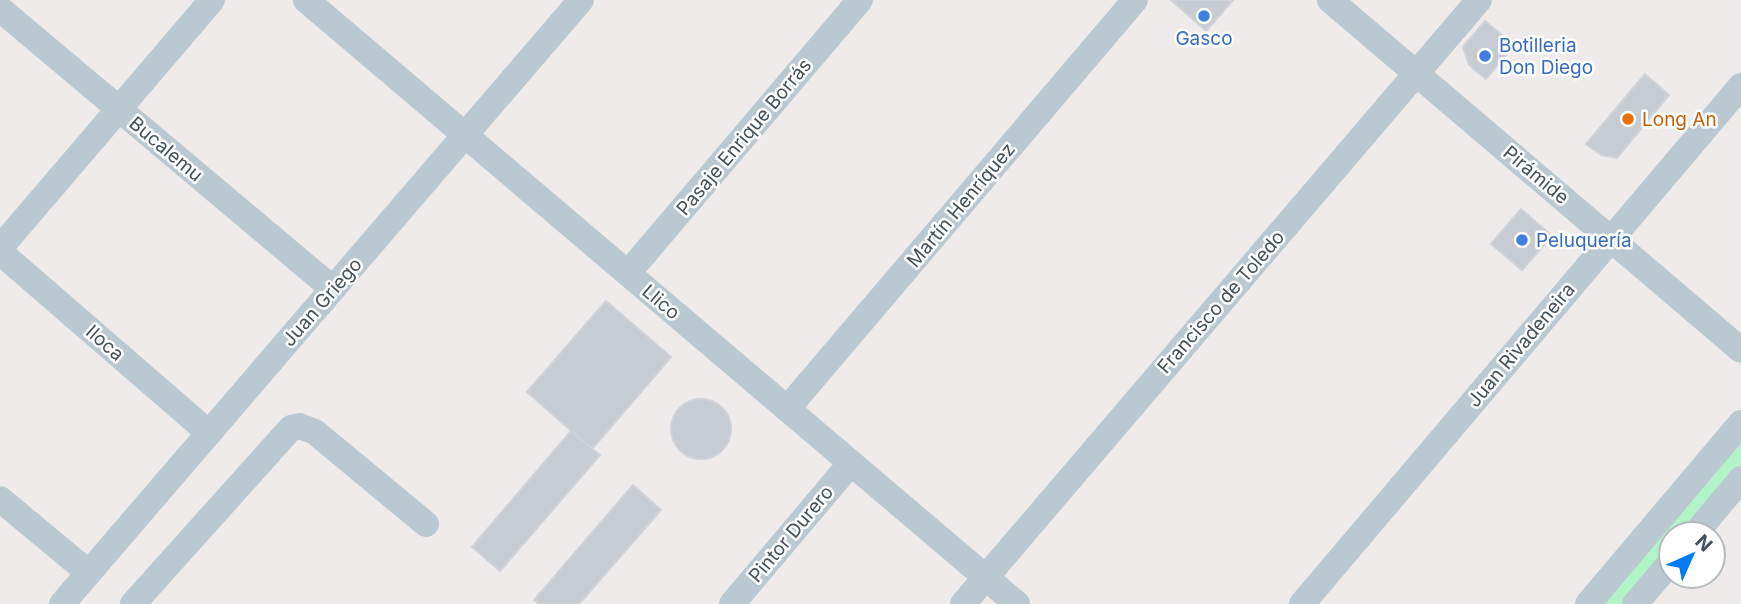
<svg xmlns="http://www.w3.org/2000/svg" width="1741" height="604" font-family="Inter,sans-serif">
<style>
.green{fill:#b2f4c7}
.building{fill:#c7ccd2;stroke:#cfd2d9;stroke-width:2}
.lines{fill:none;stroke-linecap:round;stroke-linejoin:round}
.minor{stroke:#bac8d1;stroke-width:26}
.shop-dot{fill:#3f7fe0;stroke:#fff;stroke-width:2.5}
.food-dot{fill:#e8710a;stroke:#fff;stroke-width:2.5}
.labels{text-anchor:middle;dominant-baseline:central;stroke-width:5;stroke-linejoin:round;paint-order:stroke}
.shop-label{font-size:19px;fill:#366cbe;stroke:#fff;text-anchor:start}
.food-label{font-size:19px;fill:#c56008;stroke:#fff;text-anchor:start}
.street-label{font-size:19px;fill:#42515b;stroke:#fff}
</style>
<rect width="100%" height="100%" fill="#efebeb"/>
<!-- green -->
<path class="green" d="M1741 443V469L1686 534H1671V551L1626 604H1604Z"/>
<!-- building -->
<g class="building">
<path d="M1171 0H1233L1206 31Z"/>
<path d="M1485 21 1514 45 1486 79 1469 65 1463 47Z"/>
<path d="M1645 74 1669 95 1617 158 1601 155 1586 144Z"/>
<path d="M1521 209 1552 236 1522 270 1491 244Z"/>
<path d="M606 301 671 357 592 449 527 392Z"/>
<circle cx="701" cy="429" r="30"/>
<path d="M571 431 600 455 500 571 472 547Z"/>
<path d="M633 485 661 510 579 604H539L534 600Z"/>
</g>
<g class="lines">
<!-- minor -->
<g class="minor">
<path d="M306 0 1017 604"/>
<path d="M1330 0 1741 350"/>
<path d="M0 9 333 289"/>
<path d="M0 248 212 0"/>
<path d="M0 252 209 433"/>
<path d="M628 273 860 0"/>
<path d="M787 409 1135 0"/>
<path d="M0 499 89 573"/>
<path d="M1695 534 1741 479"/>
<path d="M62 604 581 0"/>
<path d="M133 604 291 428 300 426 315 432 426 524"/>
<path d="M732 604 851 463"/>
<path d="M963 604 1479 0"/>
<path d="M1302 604 1741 86"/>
<path d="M1588 604 1741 423"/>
<path d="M1635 604 1671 562"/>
</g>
</g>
<!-- markers -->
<g class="shop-dot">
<circle cx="1204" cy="16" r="7"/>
<circle cx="1485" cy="56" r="7"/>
<circle cx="1522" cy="240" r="7"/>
</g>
<circle class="food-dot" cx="1628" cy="119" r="7"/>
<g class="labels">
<!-- shop labels -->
<g class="shop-label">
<text x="1204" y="38" text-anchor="middle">Gasco</text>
<text x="1499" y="45">Botilleria<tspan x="1499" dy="22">Don Diego</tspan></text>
<text x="1536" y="240">Peluquería</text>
</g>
<!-- food labels -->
<g class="food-label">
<text x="1642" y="119">Long An</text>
</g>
<!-- street labels -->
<g class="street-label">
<text transform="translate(744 137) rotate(-50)">Pasaje Enrique Borrás</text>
<text transform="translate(166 149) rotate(40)">Bucalemu</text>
<text transform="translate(1536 175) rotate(40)">Pirámide</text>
<text transform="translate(961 205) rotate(-50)">Martín Henríquez</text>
<text transform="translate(322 302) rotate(-49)">Juan Griego</text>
<text transform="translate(661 302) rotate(40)">Llico</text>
<text transform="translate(1221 302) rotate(-49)">Francisco de Toledo</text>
<text transform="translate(105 343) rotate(41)">Iloca</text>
<text transform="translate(1521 345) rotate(-50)">Juan Rivadeneira</text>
<text transform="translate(791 534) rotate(-50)">Pintor Durero</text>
</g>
</g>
<!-- north arrow -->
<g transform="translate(1692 555) rotate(45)"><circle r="33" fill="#ffffff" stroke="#b3b9bd" stroke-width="2"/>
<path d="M0-5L12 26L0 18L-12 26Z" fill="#027bf2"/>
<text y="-10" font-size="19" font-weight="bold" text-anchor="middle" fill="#42515b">N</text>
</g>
</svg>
